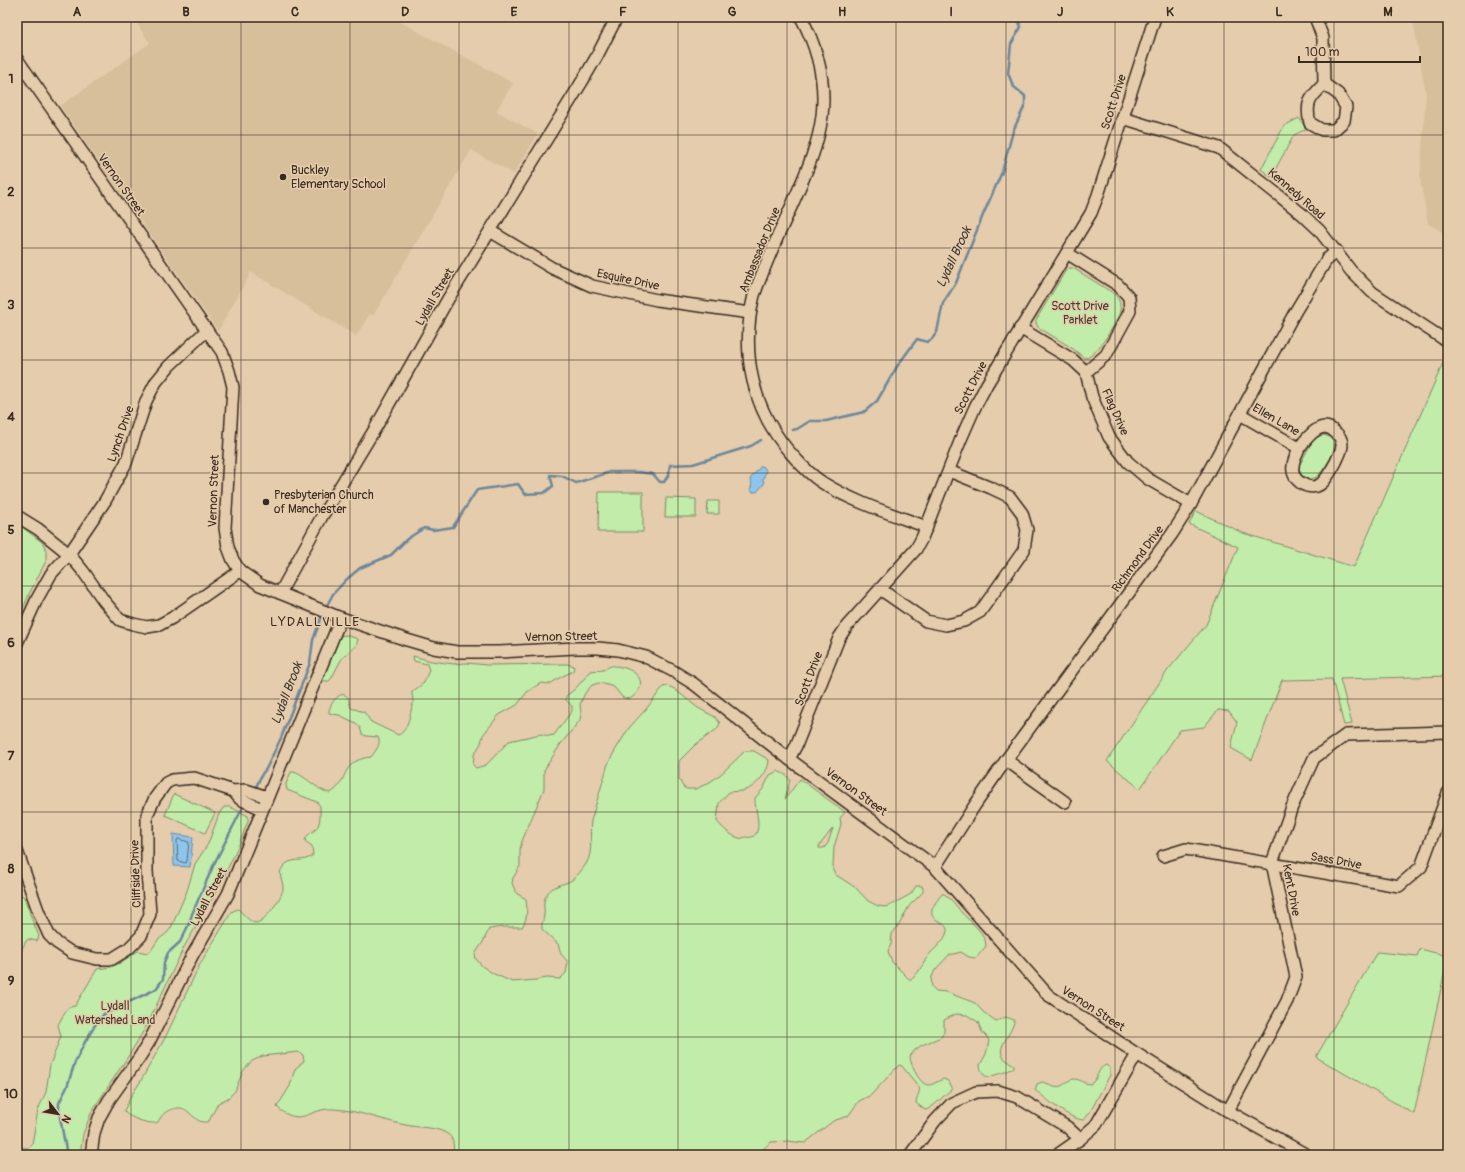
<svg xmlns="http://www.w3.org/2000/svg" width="1465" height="1172" font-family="Pangolin,sans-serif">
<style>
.built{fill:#d7bf9b}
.green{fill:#c1eca9;stroke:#7e8b64;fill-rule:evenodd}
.water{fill:#8ec5ec;stroke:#6d879a}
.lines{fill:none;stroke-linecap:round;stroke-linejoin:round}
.shore{stroke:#5c6870;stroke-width:1}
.stream{stroke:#6d879a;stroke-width:2.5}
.minor-casing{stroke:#3b2a1e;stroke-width:14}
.minor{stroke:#e4ccac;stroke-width:11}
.grid{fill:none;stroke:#3b2a1e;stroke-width:1;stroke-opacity:0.55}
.poi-dot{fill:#3b2a1e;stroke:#e4ccac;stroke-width:1.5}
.labels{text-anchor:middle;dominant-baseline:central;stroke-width:3;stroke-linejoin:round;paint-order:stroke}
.street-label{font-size:12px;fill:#3b2a1e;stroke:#e4ccac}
.poi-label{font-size:12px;fill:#3b2a1e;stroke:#e4ccac;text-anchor:start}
.park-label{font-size:12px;fill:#483d2c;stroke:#e4ccac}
.water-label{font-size:13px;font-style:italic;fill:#433a33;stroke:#e4ccac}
.neighbourhood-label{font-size:13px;letter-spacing:1px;fill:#3b2a1e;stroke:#e4ccac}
.neatline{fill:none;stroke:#3b2a1e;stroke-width:1.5}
.grid-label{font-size:13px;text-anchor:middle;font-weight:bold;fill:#3b2a1e}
</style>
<rect width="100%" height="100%" fill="#e4ccac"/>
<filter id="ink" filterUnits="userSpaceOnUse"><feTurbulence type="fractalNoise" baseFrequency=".025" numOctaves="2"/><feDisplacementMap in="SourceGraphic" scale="8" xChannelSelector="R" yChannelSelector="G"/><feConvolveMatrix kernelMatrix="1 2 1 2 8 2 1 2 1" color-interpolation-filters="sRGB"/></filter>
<g filter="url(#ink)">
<!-- built -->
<g class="built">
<path d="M136 17H391L513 83 496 111 538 134 514 174 471 150 373 316 370 314 356 336 251 272 218 331 60 106 150 43 134 19Z"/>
<path d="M1411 17H1448V235L1428 224 1420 178 1426 94 1413 21Z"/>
</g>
<!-- green -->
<g class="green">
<path d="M1299 118 1306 129 1294 135 1271 177 1261 169 1284 126Z"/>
<path d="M1070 268H1073L1113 293C1118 297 1121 303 1120 310 1118 322 1097 354 1087 358L1083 357 1072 348 1038 327 1036 323V320L1066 270Z"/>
<path d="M1447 354 1448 676 1340 679 1352 724 1344 725 1332 679 1282 680 1252 760 1231 748 1237 722 1229 711 1218 710 1204 727 1180 730 1140 789 1107 761 1168 670 1206 625 1238 547 1189 524 1196 511 1243 533 1354 567Z"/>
<path d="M1322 435C1348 438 1326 466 1318 476 1308 483 1297 476 1300 464L1313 440Z"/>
<path d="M599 492H643V532H598Z"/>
<path d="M666 498 696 499V517H665Z"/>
<path d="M708 501H719V514H707Z"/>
<path d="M17 523 43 543 46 550V561L30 592 17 623Z"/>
<path d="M346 635 358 639 356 646 346 654 341 660 331 679 329 681H324L322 679 338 637 340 636Z"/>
<path d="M413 656 431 661 454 664 466 663 488 665 567 664 574 666 573 671 559 678 550 684 541 683 536 686 527 692 517 705 499 715 483 735 481 743 474 755 473 765 476 768 486 765 509 741 541 734 548 736 554 735 572 711V706L566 700V696L575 689 591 671C595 670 600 671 603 670 608 668 610 665 615 666 636 668 652 683 630 699L623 698 614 687 604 684 599 683 592 685 585 693 580 704 581 714 580 720 560 745 544 770V789L522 841 520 849V866L513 878 512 883 516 893 526 899C527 908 528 919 522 927H503L489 929 483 942 475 954 476 959 482 966 492 973 512 982 536 980 547 978 560 979 566 973 568 962 561 954 558 944 542 929C541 924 544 920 544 914 545 910 543 906 544 902 547 885 562 886 572 880 578 875 582 870 586 864 594 852 589 834 591 821L608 764 613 754 629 728 647 708 663 687 667 686 673 688 698 708 715 717 720 723 717 729 695 745 679 761V779L683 787 687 789H696L710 782 721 774 745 751H754L769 760C769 771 756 787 745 790 740 792 734 791 729 792L719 803 717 821C721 827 731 836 739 838 742 839 742 838 745 837 747 837 750 838 752 837 764 832 754 807 755 798L763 789 770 775 778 771 787 776 790 780 785 799 800 779 845 812 840 818 841 824 834 847 833 866V871L836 875 856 888 868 901 878 906 885 907 891 905 911 894 916 886H922L923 889V892L909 906 900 923 892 934 891 944 888 951 892 962 909 979C912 979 912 979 914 977 920 971 924 962 928 956 934 948 945 942 947 931 948 921 929 922 932 910 934 904 938 899 942 894H944C952 899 956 906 962 913 970 922 986 933 986 946L976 958 969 957 961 952 949 955 935 970 931 979 932 987 936 991 946 992 975 1003 983 1012 996 1021 1006 1017 1014 1020C1014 1033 992 1049 1006 1060 1008 1062 1012 1063 1014 1065V1067C1007 1073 998 1073 990 1077 983 1077 981 1071 980 1065L986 1054 989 1041 987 1037 982 1032 978 1022 967 1015 956 1014 944 1020V1032L941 1037 922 1045 915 1050 910 1056C910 1064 920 1086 929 1085 932 1085 940 1080 944 1079L948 1081 952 1087V1089C945 1094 931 1110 925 1110L916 1103C916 1097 921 1092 919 1087L902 1066 899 1065 871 1095 859 1101 848 1116 833 1121 805 1143 787 1141 771 1142 763 1149 753 1155H453C454 1149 454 1139 449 1135 439 1127 423 1128 411 1126 386 1122 358 1110 334 1109 310 1107 301 1129 277 1107L290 1086 295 1069 304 1061 303 1055 298 1052 263 1056 252 1061 243 1071 235 1091 228 1098 218 1103 209 1121C195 1127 191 1106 177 1108 171 1109 165 1111 161 1117 160 1118 159 1120 158 1122 151 1126 127 1117 124 1111L131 1096 139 1084 165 1038 200 964 231 913 233 911 238 909C243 913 249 922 255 923 264 924 284 895 283 888 283 879 277 874 283 867 291 856 304 864 313 855L312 846 305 841C307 833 311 834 316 829 321 823 320 814 320 806L317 802 287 790 286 784 291 772C301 771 317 791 330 793 349 784 339 760 371 757 375 752 382 743 378 737L366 736 362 734 360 727 356 723 339 715 329 713C328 706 341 687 348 698 349 701 350 705 351 708L364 712 371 722 398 735C408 732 411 711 413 701 413 699 412 695 412 692L424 683 429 670 427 664 414 661ZM833 828 828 843 824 848H819V846Z"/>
<path d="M174 794 215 813 205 833 165 815Z"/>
<path d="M224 807H230L248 816V821L240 842 220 885 184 947 148 1023 131 1052 92 1111 83 1134 80 1155H17V1147L29 1148 32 1144 38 1110 46 1092 50 1065 61 1036 58 1025 66 1010 70 1007 75 1006 97 969 111 967 120 963 138 951 147 953 150 952 158 940 167 933 171 928 187 891 195 864 208 844 219 814Z"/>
<path d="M22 895 24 897 33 922 39 936 37 941 28 939 26 941 17 958V896Z"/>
<path d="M1420 949 1448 956 1414 1114 1316 1057 1377 952 1417 956Z"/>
<path d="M1106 1065 1110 1068V1075L1090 1112 1084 1120C1068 1119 1047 1099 1035 1090L1037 1084 1042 1082C1049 1083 1054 1088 1061 1086 1066 1084 1068 1079 1075 1079 1080 1079 1084 1084 1090 1084 1099 1080 1096 1069 1106 1065Z"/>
</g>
<!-- water -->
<g class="water">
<path d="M761 466 764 467 766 471 763 479 764 484 757 492H753L750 490 752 484 750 479Z"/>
<path d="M173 834 193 837 190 867 174 866Z"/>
</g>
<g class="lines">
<!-- shore -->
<path class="shore" d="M178 839 189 842 187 861 186 863 178 861 177 841Z"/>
<!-- stream -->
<g class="stream">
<path d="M792 430 797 429 810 421H826L864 412 877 401 898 365 917 339 927 342 932 339 937 332 943 303 956 283 983 215 1002 172 1013 131 1025 105V96L1013 86 1008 73 1011 44 1021 27 1017 17"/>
<path d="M325 609 333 594 346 580 360 568 391 555 407 539 424 528 433 530 453 527 477 490 518 484 525 494 544 493 553 486 550 475 562 476 576 483 610 472H639L653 474 660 482H664L669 474 670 465 693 464 751 446 761 440"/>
<path d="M256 787 262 774 266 769 281 738 310 663 313 640 323 613"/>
<path d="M67 1155 59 1112V1103L67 1087 75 1062 85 1042 98 1020 104 1014 156 989 163 979 164 962 168 953 180 942 189 924 192 914 214 864 243 807"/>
</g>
<defs>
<g id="minor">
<path d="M801 17C817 47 826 82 822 116 818 148 804 177 792 205 778 235 765 265 754 295 740 353 752 412 794 457 802 466 812 476 823 483 855 503 892 514 927 527"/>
<path d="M1315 17 1323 38 1324 84C1310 98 1305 103 1310 123L1322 130H1334L1344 121 1346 107 1338 94 1324 84"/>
<path d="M17 59 222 352 229 371 233 387 225 528 228 547 233 560 240 571 260 585 341 618 407 640 434 648 457 652H499L576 648H598L618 650 646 657 673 671 694 684 789 759 935 867 1048 995 1137 1054 1228 1111 1307 1155"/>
<path d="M1123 118 1219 148 1302 214 1319 230 1351 271 1372 292 1448 342"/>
<path d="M490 231 552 268 592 286 657 300 750 313"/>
<path d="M1067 253 1118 285 1129 297 1130 311 1106 355 1086 372"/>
<path d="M1020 328 1073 360 1086 372 1092 397 1109 437 1128 462 1148 479 1191 504"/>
<path d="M1240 414 1299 448C1297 454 1293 460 1293 466 1290 481 1311 493 1322 483 1328 477 1332 469 1336 462 1338 457 1342 451 1342 445 1342 440 1339 435 1335 432 1321 418 1307 438 1299 448"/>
<path d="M17 516 38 529 69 554 83 571 104 601 120 620 133 624 147 627 159 625 172 618 240 571"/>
<path d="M880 589 926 621 946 625 964 621 980 612 1024 550 1027 530 1022 513 1010 497 991 488 949 471"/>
<path d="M280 593 321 518 376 427 448 299 583 80 597 56 617 17"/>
<path d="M17 643 37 599 51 574 69 554 105 501 126 463 146 401 156 382 169 366 207 330"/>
<path d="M789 759 796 746 839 638 847 626 916 549 922 538 961 439 975 407 987 384 1091 213 1098 195 1155 17"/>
<path d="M1006 760 1065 802"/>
<path d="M233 791 240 799 262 809"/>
<path d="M17 851 39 913 49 935 57 943 72 953 97 959H112L128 949 141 936 150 914 147 871V815L155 798 166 783 172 780 194 778 233 791 246 790 267 797"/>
<path d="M1163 856 1186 849 1399 886 1421 867 1448 793"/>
<path d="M935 867 975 805 1006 760 1172 534 1191 504 1295 312 1327 259 1337 251"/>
<path d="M1228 1111 1287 1001 1296 977 1272 863 1292 807 1314 758 1346 735 1448 732"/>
<path d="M91 1155 94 1133 99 1118 109 1100 139 1058 149 1042 192 956 228 894 341 618"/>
<path d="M910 1155 935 1121 952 1103 976 1092 998 1091 1017 1097 1067 1127 1080 1139"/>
<path d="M1057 1155 1080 1139 1096 1125 1137 1054"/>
</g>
</defs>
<!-- minor casing -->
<use href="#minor" class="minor-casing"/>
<!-- minor -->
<use href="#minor" class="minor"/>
</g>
</g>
<!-- grid -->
<path class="grid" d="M131 17V1155M241 17V1155M350 17V1155M459 17V1155M569 17V1155M678 17V1155M787 17V1155M896 17V1155M1006 17V1155M1115 17V1155M1224 17V1155M1334 17V1155M17 135H1448M17 248H1448M17 360H1448M17 473H1448M17 586H1448M17 699H1448M17 812H1448M17 924H1448M17 1037H1448"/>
<!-- markers -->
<g class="poi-dot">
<circle cx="283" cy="177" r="4"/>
<circle cx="266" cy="502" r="4"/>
</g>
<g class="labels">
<!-- street labels -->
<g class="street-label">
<text transform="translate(1114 102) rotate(-72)">Scott Drive</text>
<text transform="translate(121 185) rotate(55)">Vernon Street</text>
<text transform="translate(1296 194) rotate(41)">Kennedy Road</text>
<text transform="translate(760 250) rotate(-68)">Ambassador Drive</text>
<text transform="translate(628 280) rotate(12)">Esquire Drive</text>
<text transform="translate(435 297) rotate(-60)">Lydall Street</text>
<text transform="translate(971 388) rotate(-63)">Scott Drive</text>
<text transform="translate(1115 412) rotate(66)">Flag Drive</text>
<text transform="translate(1276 420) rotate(30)">Ellen Lane</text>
<text transform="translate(121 434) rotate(-71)">Lynch Drive</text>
<text transform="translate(214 491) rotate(-88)">Vernon Street</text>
<text transform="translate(1138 559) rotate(-54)">Richmond Drive</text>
<text transform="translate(561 637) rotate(-1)">Vernon Street</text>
<text transform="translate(809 679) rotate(-69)">Scott Drive</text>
<text transform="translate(856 792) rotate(36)">Vernon Street</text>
<text transform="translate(1336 861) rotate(10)">Sass Drive</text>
<text transform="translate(136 874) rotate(-92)">Cliffside Drive</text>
<text transform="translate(1291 890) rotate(79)">Kent Drive</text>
<text transform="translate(209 897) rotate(-62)">Lydall Street</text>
<text transform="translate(1093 1009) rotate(33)">Vernon Street</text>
</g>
<!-- poi labels -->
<g class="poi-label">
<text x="291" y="170">Buckley<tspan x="291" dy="14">Elementary School</tspan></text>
<text x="274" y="495">Presbyterian Church<tspan x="274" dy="14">of Manchester</tspan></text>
</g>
<!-- park labels -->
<g class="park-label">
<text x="1080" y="306">Scott Drive<tspan x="1080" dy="14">Parklet</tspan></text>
<text x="115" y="1006">Lydall<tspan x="115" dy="14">Watershed Land</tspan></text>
</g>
<!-- water labels -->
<g class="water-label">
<text transform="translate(954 257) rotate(-65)">Lydall Brook</text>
<text transform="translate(287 693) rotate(-69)">Lydall Brook</text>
</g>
<!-- neighbourhood labels -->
<g class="neighbourhood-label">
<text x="315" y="622">LYDALLVILLE</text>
</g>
</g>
<!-- margin -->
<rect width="1465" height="1172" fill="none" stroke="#e4ccac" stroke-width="44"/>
<!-- north arrow -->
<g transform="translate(58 1114) rotate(121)" stroke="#e4ccac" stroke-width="3" paint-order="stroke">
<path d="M0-3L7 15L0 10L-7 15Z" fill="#3b2a1e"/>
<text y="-6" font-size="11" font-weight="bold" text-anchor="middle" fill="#3b2a1e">N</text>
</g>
<!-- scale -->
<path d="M1299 56v6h121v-6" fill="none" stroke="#3b2a1e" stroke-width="2"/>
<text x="1305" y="56" font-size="12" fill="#3b2a1e" stroke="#e4ccac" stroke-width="3" paint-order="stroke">100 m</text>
<rect x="22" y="22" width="1421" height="1128" class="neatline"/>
<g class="grid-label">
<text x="77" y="16">A</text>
<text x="186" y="16">B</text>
<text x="295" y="16">C</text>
<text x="405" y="16">D</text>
<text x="514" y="16">E</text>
<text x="623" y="16">F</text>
<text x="732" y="16">G</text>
<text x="842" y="16">H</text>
<text x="951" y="16">I</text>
<text x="1060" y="16">J</text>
<text x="1170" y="16">K</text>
<text x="1279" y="16">L</text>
<text x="1388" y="16">M</text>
<text x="11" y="83">1</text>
<text x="11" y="196">2</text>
<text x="11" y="309">3</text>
<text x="11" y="421">4</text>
<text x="11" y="534">5</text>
<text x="11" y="647">6</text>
<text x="11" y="760">7</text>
<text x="11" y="873">8</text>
<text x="11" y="985">9</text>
<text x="11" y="1098">10</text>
</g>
</svg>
